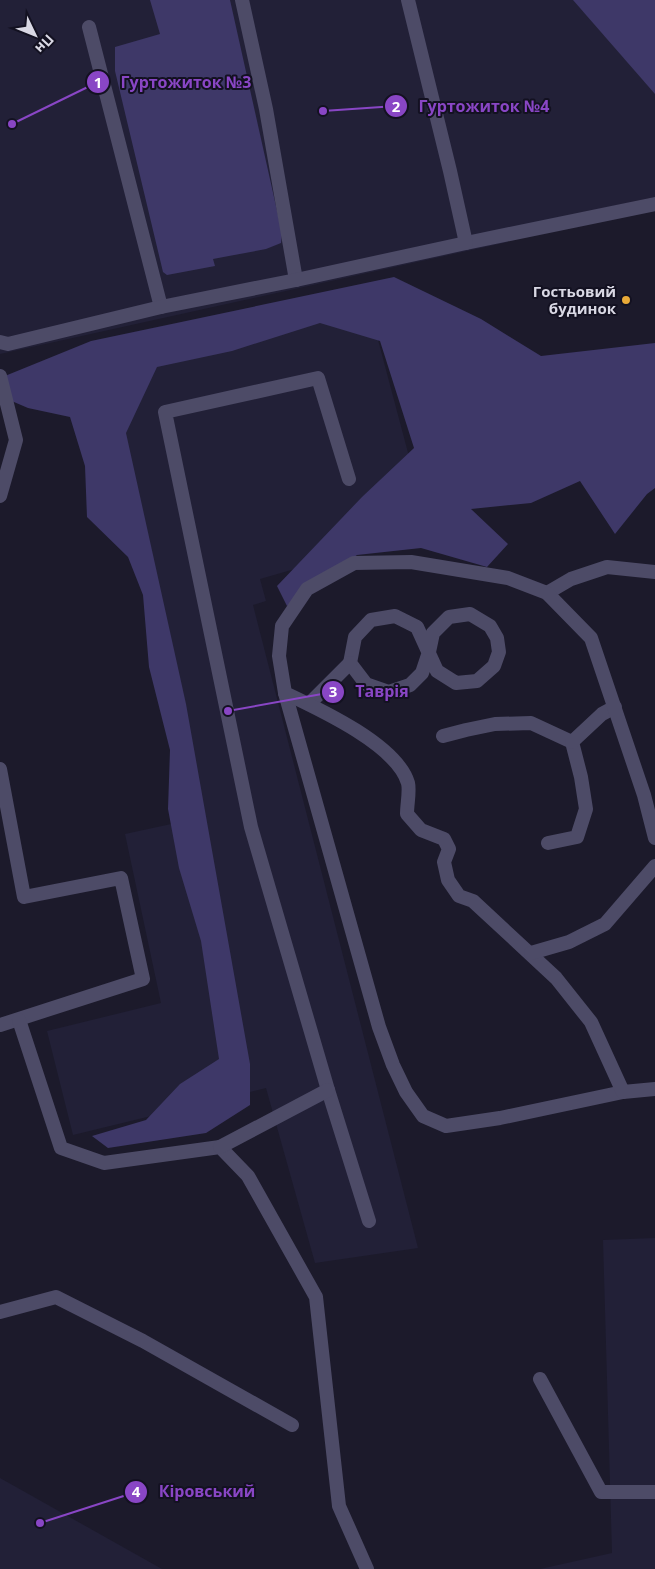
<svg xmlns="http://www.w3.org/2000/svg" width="655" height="1569" font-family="'Open Sans',sans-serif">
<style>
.built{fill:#222037}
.green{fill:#3e3868}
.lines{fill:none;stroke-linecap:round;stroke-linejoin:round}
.service{stroke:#4d4b67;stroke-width:14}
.poi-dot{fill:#e9aa38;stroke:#131121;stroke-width:2}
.labels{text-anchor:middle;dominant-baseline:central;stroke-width:4;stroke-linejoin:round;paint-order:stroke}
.poi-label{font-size:15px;font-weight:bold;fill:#d9d8e4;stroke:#131121;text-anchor:end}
.leader{fill:none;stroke:#8946c5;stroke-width:2}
.callout-dot{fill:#8946c5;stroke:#131121;stroke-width:2}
.mark-label{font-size:15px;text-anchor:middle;font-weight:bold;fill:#fff}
.callout-label{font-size:16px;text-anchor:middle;font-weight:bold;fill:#8946c5;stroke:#131121;stroke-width:4;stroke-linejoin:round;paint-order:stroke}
</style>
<rect width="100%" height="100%" fill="#1c1a2b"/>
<!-- built -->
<g class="built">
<path d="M0 0H655V197L506 229 508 242 0 354Z"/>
<path d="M369 306 411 464 319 562 260 579 266 601 253 605 418 1248 315 1263 266 1088 73 1135 47 1031 161 1003 125 834 199 818 110 411 138 365Z"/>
<path d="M655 1238V1569H540L612 1553 603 1240Z"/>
<path d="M0 1478 162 1569H0Z"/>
</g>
<!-- green -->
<g class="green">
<path d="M150 0H230L282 233 281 243 266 249 213 259 215 266 167 275 163 272 115 71V47L160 34Z"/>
<path d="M573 0H655V94Z"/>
<path d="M394 277 481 319 541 356 655 343V488L647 494 615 534 580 481 531 503 471 509 508 544 487 567 421 548 357 555 287 606 277 586 362 497 414 448 380 341 320 323 232 351 157 367 126 433 186 704 250 1064V1105L206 1133 108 1148 92 1136 146 1120 180 1084 219 1059 201 941 179 868 168 809 170 750 149 667 143 595 128 557 87 517 85 466 70 417 28 408 0 396V378L91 341Z"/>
</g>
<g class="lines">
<!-- service -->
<g class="service">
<path d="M242 0 266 109 296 280"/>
<path d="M89 27 161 307"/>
<path d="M466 243 655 204"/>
<path d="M0 342 8 344 161 307 296 280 466 243 450 171 408 0"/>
<path d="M0 376 16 440 0 496"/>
<path d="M349 479 318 378 165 412 251 827 328 1090 369 1221"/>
<path d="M547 593 571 579 607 567 655 572"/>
<path d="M429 652 433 633 449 617 470 614 490 626 497 638 499 652 494 666 477 681 456 683 437 671 417 627 395 616 371 620 355 637 350 663 366 684 389 692 410 685 422 673 429 652"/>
<path d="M285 693 379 1027 393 1065 406 1092 423 1116 446 1126 500 1118 623 1092"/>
<path d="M309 704 350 663"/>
<path d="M443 736 466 730 495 724 531 723 572 742 581 777 586 809 577 837 548 843"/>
<path d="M572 742 602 714 615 707"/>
<path d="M0 769 24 897 121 878 143 979 0 1025"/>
<path d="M655 838 644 795 591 638 547 593 508 578 411 562 354 563 307 589 282 626 279 656 285 693C319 709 397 745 408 783 410 791 407 804 407 814L421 830 444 839 449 849 444 862 448 880 459 896 473 901 556 978 591 1022 623 1092 655 1089"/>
<path d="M531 953 569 942 605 924 655 866"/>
<path d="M19 1020 61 1148 104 1163 220 1147 248 1176 316 1297 339 1506 367 1569"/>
<path d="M220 1147 328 1090"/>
<path d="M0 1312 56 1297 143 1341 292 1425"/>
<path d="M540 1379 601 1492H655"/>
</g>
</g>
<!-- markers -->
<circle class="poi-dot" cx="626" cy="300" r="5"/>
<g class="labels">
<!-- poi labels -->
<g class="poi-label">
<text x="616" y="291">Гостьовий<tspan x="616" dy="17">будинок</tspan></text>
</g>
</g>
<!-- callouts -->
<path class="leader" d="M12 124L98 82M323 111L396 106M228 711L333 692M40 1523L136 1492"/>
<g class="callout-dot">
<circle cx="12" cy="124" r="5"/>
<circle cx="323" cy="111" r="5"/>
<circle cx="228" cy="711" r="5"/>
<circle cx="40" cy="1523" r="5"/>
<circle cx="98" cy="82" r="12"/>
<circle cx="396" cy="106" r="12"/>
<circle cx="333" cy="692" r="12"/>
<circle cx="136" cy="1492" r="12"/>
</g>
<g class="mark-label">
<text x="98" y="88">1</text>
<text x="396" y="112">2</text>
<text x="333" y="697">3</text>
<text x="136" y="1497">4</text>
</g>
<g class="callout-label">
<text x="186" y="88">Гуртожиток №3</text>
<text x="484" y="112">Гуртожиток №4</text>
<text x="382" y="697">Таврія</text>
<text x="207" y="1497">Кіровський</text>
</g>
<!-- north arrow -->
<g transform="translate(35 35) rotate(133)" stroke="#131121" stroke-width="4" paint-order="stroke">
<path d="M0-4L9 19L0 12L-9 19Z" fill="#d9d8e4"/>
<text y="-8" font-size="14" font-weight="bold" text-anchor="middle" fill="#d9d8e4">Пн</text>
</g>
</svg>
